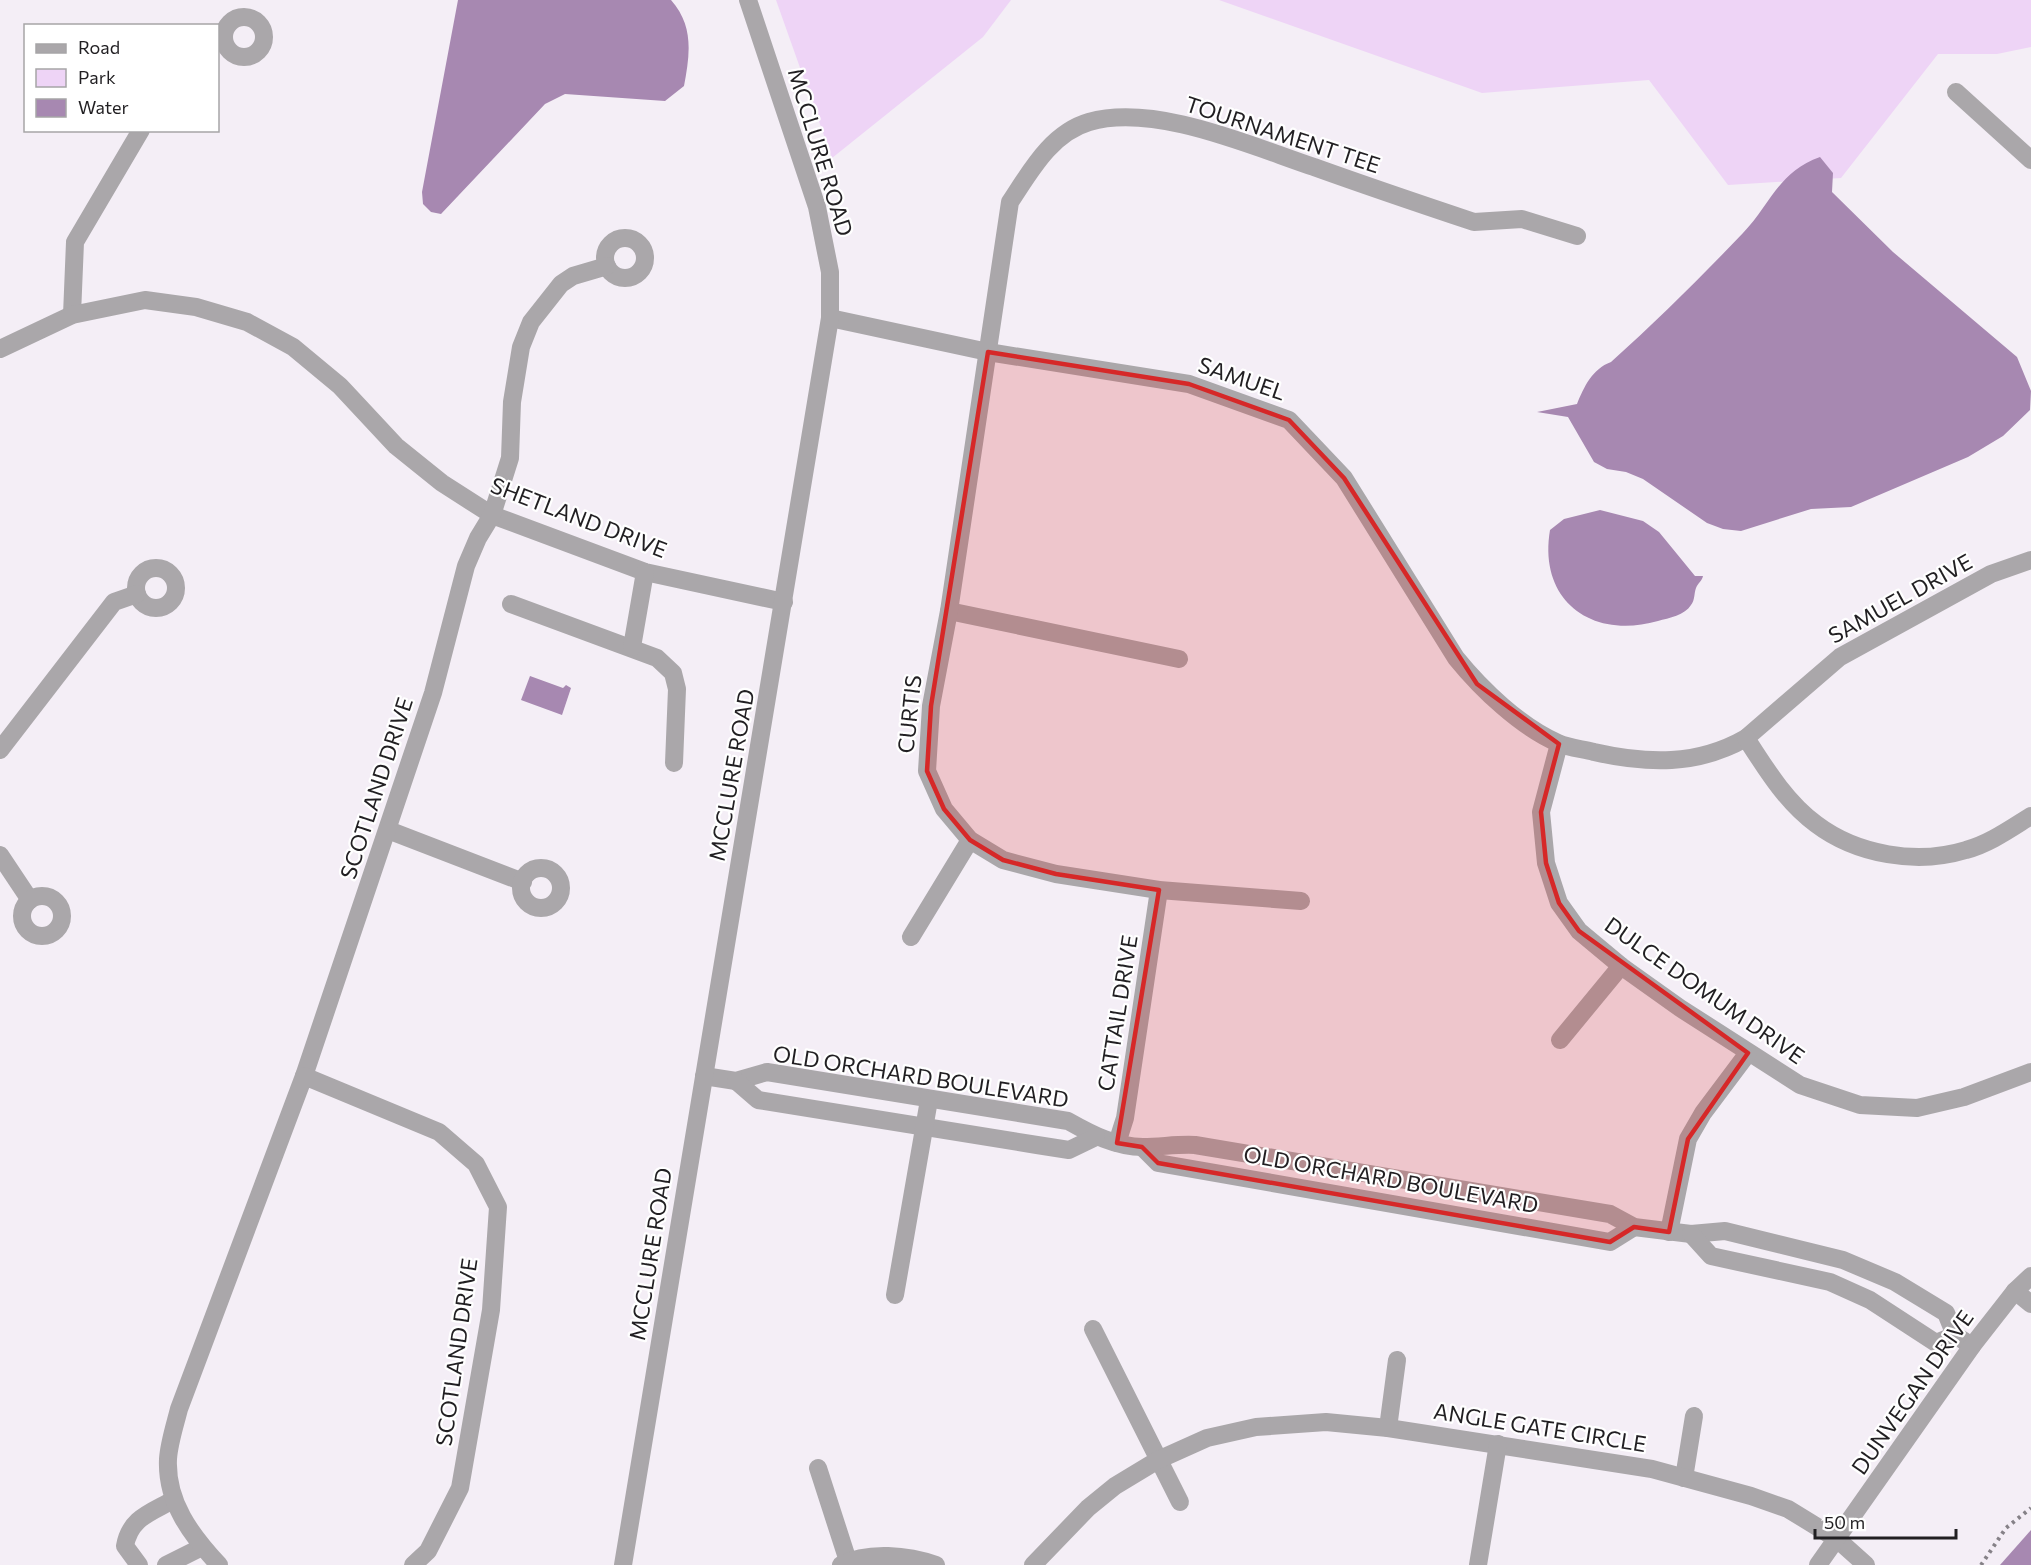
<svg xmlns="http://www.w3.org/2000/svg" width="2031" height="1565" font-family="Commissioner,sans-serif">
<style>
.green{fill:#eed4f6}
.water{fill:#a788b1}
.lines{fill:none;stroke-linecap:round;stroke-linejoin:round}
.path{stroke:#858187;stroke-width:4;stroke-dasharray:3 4.5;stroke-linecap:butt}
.minor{stroke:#aaa7aa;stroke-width:18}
.marked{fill:#d62828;fill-opacity:0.2;stroke:#d62828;stroke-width:4.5;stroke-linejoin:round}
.labels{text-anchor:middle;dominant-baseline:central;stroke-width:4.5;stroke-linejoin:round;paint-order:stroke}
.street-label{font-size:22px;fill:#211f22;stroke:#fff}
</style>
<rect width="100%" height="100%" fill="#f4eef6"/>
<!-- green -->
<g class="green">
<path d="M776 0H1011L983 37 832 158Z"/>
<path d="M1219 0H2031V47L1997 54H1938L1841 178 1728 185 1649 80 1482 93Z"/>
</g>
<!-- water -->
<g class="water">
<path d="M458 0H671C694 26 690 54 684 86L665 101 565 94 545 104 441 214 431 212 423 204 422 192Z"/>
<path d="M1820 157 1833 173 1832 192 1893 252 2017 357 2031 391 2030 410 2003 436 1968 457 1851 507 1811 509 1741 531 1723 529 1707 523 1643 479 1626 472 1607 469 1594 462 1568 417 1537 412 1577 404C1584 387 1592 369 1611 362 1657 321 1700 278 1743 233 1771 204 1778 172 1820 157Z"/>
<path d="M1600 510 1643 521 1659 532 1695 576H1703C1702 581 1698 583 1696 588 1694 593 1695 600 1691 605 1685 615 1669 618 1658 621 1592 640 1538 601 1550 530L1564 519Z"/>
<path d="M530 676 563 688 566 685 571 688 562 715 521 700Z"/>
<path d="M2031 1530V1565H2000Z"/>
</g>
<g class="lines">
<!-- path -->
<path class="path" d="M1981 1565 2006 1528 2031 1508"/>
<!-- minor -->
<g class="minor">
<circle cx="244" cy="37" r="20"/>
<path d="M1956 92 2031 160"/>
<circle cx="625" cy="258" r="20"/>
<path d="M72 315 75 242 141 130"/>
<path d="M830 318 988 352 1189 384 1289 420 1344 478 1456 658C1482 690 1521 727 1558 743 1569 748 1583 749 1594 752 1647 764 1697 766 1746 738L1840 657 1991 574 2031 560"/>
<path d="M0 349 72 315 145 300 196 307 247 322 293 347 340 386 396 446 442 483 492 515 645 572 784 602"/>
<circle cx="156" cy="588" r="20"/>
<path d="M511 604 657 658 673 673 677 689 674 763"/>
<path d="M949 611 1179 659"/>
<path d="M632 647 645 572"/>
<path d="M1746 738C1766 769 1786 802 1816 824 1857 855 1917 865 1966 850 1989 844 2010 829 2031 816"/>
<path d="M1559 744 1541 812 1546 863 1559 903 1579 931 1621 966 1680 1008 1800 1085 1860 1105 1917 1108 1964 1097 2031 1072"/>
<path d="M0 750 114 602 137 594"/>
<path d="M388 830 523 882"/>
<path d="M0 855 30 900"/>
<circle cx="541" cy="888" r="20"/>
<circle cx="42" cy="916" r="20"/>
<path d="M1301 901 1159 890 1056 874 1003 860 970 840 944 809 927 771 931 706 949 611 1010 202C1030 172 1051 133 1089 122 1155 103 1251 146 1314 167 1367 186 1420 204 1474 222L1522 219 1577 236"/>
<path d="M911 937 970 840"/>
<path d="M1560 1040 1621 966"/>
<path d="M304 1076 433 693 466 566 478 538 492 515 510 458 512 402 521 347 531 322 561 284 573 276 607 266"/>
<path d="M704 1076 736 1081 767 1072 1068 1121C1091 1134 1116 1147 1143 1147 1161 1147 1177 1144 1195 1145L1610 1214 1634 1227 1691 1234 1725 1231 1843 1260 1895 1282 1946 1313 1955 1335 1972 1346"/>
<path d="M736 1081 758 1100 1037 1145 1069 1150 1096 1137"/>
<path d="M1117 1143 1125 1118 1159 890"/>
<path d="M1142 1147 1158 1163 1610 1242 1634 1227"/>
<path d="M1669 1232 1688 1139 1703 1113 1748 1053"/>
<path d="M1691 1234 1711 1256 1830 1282 1870 1300 1936 1343 1955 1335"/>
<path d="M2015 1291 2031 1304"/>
<path d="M895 1295 929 1100"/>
<path d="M1093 1329 1180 1502"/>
<path d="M1388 1428 1397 1360"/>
<path d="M818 1468 848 1561"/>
<path d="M1684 1478 1694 1416"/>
<path d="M139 1565 125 1546C130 1518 150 1513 173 1500"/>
<path d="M166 1565 202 1547"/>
<path d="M219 1565C191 1535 166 1502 168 1459 169 1443 175 1425 179 1409L304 1076 439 1132 476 1164 498 1207 491 1310 460 1488 428 1551 413 1565"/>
<path d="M623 1565 830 318V272L817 207 748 0"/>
<path d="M841 1565C868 1551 908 1555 936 1565"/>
<path d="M1033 1565 1088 1508 1115 1486 1158 1460 1207 1438 1256 1427 1326 1422 1388 1428 1652 1469 1751 1496 1788 1509 1837 1539 1866 1565"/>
<path d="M1478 1565 1498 1444"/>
<path d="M1818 1565 1972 1346 2015 1291 2031 1276"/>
</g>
</g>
<!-- marked area -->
<path class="marked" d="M988 352 1189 384 1289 420 1344 478 1477 684 1559 744 1541 812 1546 863 1559 903 1579 931 1748 1053 1688 1139 1669 1232 1634 1227 1610 1242 1158 1163 1142 1147 1117 1143 1159 890 1056 874 1003 860 970 840 944 809 927 771 931 706Z"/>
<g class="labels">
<!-- street labels -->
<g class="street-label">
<text transform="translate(1283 134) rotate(18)">TOURNAMENT TEE</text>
<text transform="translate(821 152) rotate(73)">MCCLURE ROAD</text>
<text transform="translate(1242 378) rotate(19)">SAMUEL</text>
<text transform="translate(579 517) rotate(21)">SHETLAND DRIVE</text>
<text transform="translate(1900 598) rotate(-29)">SAMUEL DRIVE</text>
<text transform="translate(909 714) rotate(-84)">CURTIS</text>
<text transform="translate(731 775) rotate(-80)">MCCLURE ROAD</text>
<text transform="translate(376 788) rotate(-72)">SCOTLAND DRIVE</text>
<text transform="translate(1705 990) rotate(35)">DULCE DOMUM DRIVE</text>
<text transform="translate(1117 1013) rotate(-81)">CATTAIL DRIVE</text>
<text transform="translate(921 1076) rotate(9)">OLD ORCHARD BOULEVARD</text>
<text transform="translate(1391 1179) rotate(10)">OLD ORCHARD BOULEVARD</text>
<text transform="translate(650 1254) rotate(-81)">MCCLURE ROAD</text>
<text transform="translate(456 1352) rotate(-82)">SCOTLAND DRIVE</text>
<text transform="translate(1912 1392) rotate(-55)">DUNVEGAN DRIVE</text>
<text transform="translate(1540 1427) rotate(9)">ANGLE GATE CIRCLE</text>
</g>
</g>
<!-- legend -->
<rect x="24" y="24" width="195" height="108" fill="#ffffff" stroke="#a6a5a7" stroke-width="1.5"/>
<rect x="36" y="44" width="30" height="9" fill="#aaa7aa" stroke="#a6a5a7" stroke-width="1.5"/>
<text x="78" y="54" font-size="18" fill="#211f22">Road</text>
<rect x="36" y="69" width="30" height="18" fill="#eed4f6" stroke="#a6a5a7" stroke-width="1.5"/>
<text x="78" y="84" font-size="18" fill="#211f22">Park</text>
<rect x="36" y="99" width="30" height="18" fill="#a788b1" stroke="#a6a5a7" stroke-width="1.5"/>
<text x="78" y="114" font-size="18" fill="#211f22">Water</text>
<!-- scale -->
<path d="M1815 1529v9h141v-9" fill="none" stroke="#211f22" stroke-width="3"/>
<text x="1824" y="1529" font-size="18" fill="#211f22" stroke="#ffffff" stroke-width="4.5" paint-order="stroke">50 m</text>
</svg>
